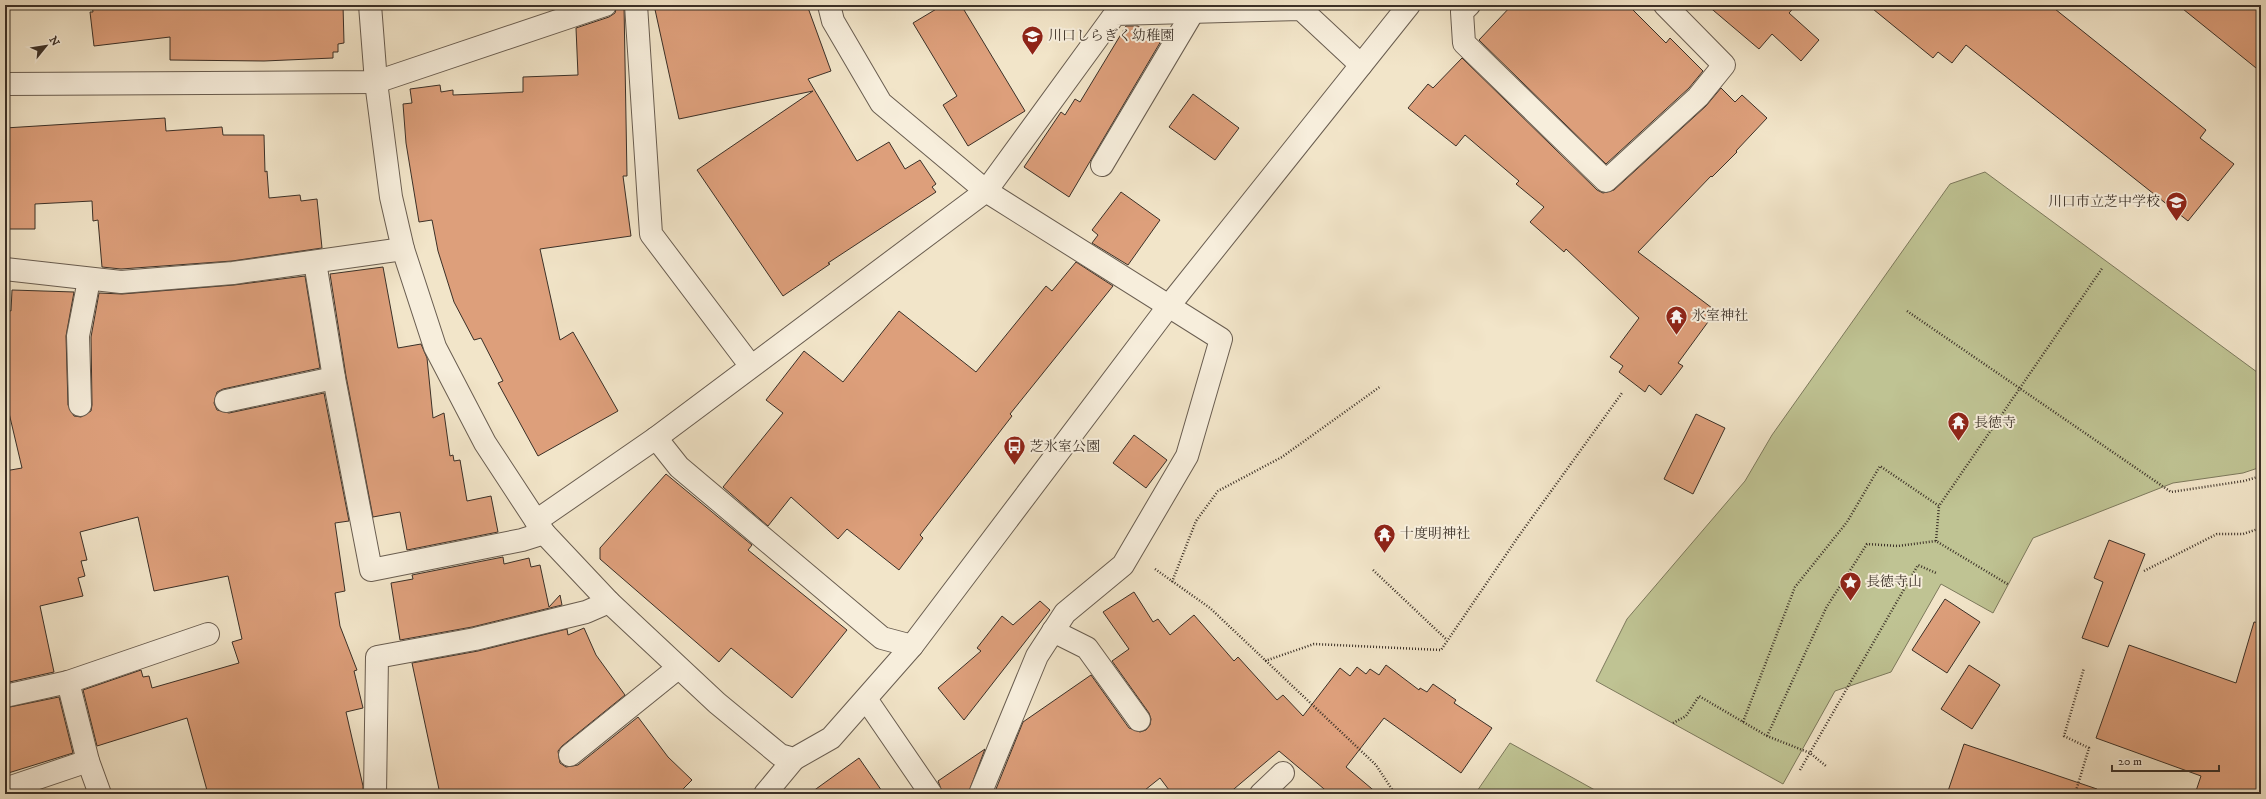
<svg xmlns="http://www.w3.org/2000/svg" width="2266" height="799" font-family="'IM FELL DW Pica','Noto Serif JP',serif">
<style>
.green{fill:#bfc393;stroke:#7d7a5d}
.building{fill:#dd9f7b;stroke:#3b3027}
.lines{fill:none;stroke-linecap:round;stroke-linejoin:round}
.minor-casing{stroke:#695d50;stroke-width:24}
.path{stroke:#3b3027;stroke-width:2.5;stroke-dasharray:1 2;stroke-linecap:butt}
.minor{stroke:#f7eedc;stroke-width:22}
.labels{text-anchor:middle;dominant-baseline:central;stroke-width:4;stroke-linejoin:round;paint-order:stroke}
.poi-label{font-size:14px;fill:#3b3027;stroke:#f7eedc;text-anchor:start}
</style>
<rect width="100%" height="100%" fill="#f2e5c9"/>
<filter id="stains"><feTurbulence type="fractalNoise" baseFrequency=".005" numOctaves="4"/><feColorMatrix values="0 0 0 0 .2 0 0 0 0 .09 0 0 0 0 .02 0 0 0 .5 -.17"/></filter>
<radialGradient id="worn" r=".72"><stop offset=".6" stop-color="#630" stop-opacity="0"/><stop offset="1" stop-color="#630" stop-opacity=".3"/></radialGradient>
<!-- green -->
<g class="green">
<path d="M1985 172 2261 375V467L2243 473 2173 483 2033 538 1993 613 1941 584 1891 672 1835 691 1783 784 1596 681 1627 619 1745 481 1772 435 1950 184Z"/>
<path d="M1510 743 1602 794H1475Z"/>
</g>
<!-- building -->
<g class="building">
<path d="M92 5H343L344 43 338 44V52H333V58L264 61 170 60V37L94 46 90 12H93Z"/>
<path d="M617 5H624L627 176H623L631 236 540 249 560 340 573 332 618 411 538 456 498 383 503 381 481 338 474 340 454 302 438 251 432 220 419 222 406 143 403 104 412 103 410 89 440 85 441 92 453 90V95L523 92V77L578 75 576 28 609 17 615 13Z"/>
<path d="M654 5H807L831 71 808 79 857 161 889 142 905 169 920 160 936 184 932 187 936 192 828 263 830 264 783 296 697 170 813 91 679 119Z"/>
<path d="M943 5H961L1025 111 968 146 943 105 957 96 913 23Z"/>
<path d="M1512 5H1628L1666 43 1670 38 1703 71 1689 88 1606 164 1479 40Z"/>
<path d="M1707 5H1796L1789 13 1819 40 1801 61 1772 34 1759 49Z"/>
<path d="M1868 5H2050L2206 130 2200 138 2234 164 2188 221 1966 45 1952 63 1938 52 1933 58Z"/>
<path d="M2178 5H2261V72Z"/>
<path d="M1126 26H1138L1161 41 1069 197 1024 167 1061 112 1065 115 1075 99 1080 102Z"/>
<path d="M1462 58 1597 190 1603 193 1614 190 1706 106 1721 88 1735 102 1742 95 1767 118 1736 151 1737 152 1712 177 1711 176 1638 252 1716 311 1678 363 1683 366 1661 395 1649 385 1645 392 1619 372 1623 366 1610 357 1639 318 1566 249 1564 252 1530 222 1544 207 1516 184 1519 181 1465 135 1456 146 1408 108 1428 84 1433 88Z"/>
<path d="M1193 94 1239 128 1215 160 1169 127Z"/>
<path d="M165 118 166 131 222 127 223 135H264L265 172 267 171 269 198 300 195 301 201 317 199 322 248 232 261 121 269 102 267 98 220 93 221 92 201 35 204V229H5V128Z"/>
<path d="M1121 192 1160 220 1128 265 1092 243 1098 235 1092 230Z"/>
<path d="M1076 262 1113 286 1010 414 1012 416 920 535 923 538 899 570 847 529 838 539 791 497 768 526 723 487 783 413 766 400 804 351 843 382 899 311 976 372 1046 286 1052 291Z"/>
<path d="M383 267 398 348 421 344 427 358 433 418 444 413 450 456 453 455 454 461 460 460 467 501 491 496 498 532 407 550 400 512 373 517 346 376 330 274Z"/>
<path d="M305 276 320 368 223 389 217 392 214 403 217 410 229 413 324 393 349 521 335 523 345 591 335 593 340 626 357 670 354 671 363 708 346 712 363 786V794H208L187 718 97 746 83 690 141 670 143 677 149 676 152 688 239 663 232 642 242 639 228 576 154 591 138 517 80 532 87 560 81 561 85 576 78 578 83 596 40 606 54 672 5 683V471L22 468 5 396 6 310 11 311 12 290 74 292 66 336 68 405 74 416 81 417 91 411 92 405 91 337 99 293 122 294 234 285Z"/>
<path d="M1696 414 1725 428 1693 494 1664 479Z"/>
<path d="M1134 435 1167 460 1146 488 1113 463Z"/>
<path d="M666 474 752 545 748 550 847 630 792 698 731 648 719 662 600 559V548Z"/>
<path d="M2109 540 2145 554 2108 647 2082 638 2103 582 2094 578Z"/>
<path d="M503 557 504 564 529 558 531 567 540 565 549 607 560 595 562 605 472 627 400 640 391 583 413 579 412 575Z"/>
<path d="M1134 592 1153 622 1158 619 1170 635 1194 615 1234 661 1238 657 1277 700 1283 695 1303 716 1340 668 1350 676 1357 667 1366 674 1370 669 1379 675 1386 665 1419 690 1420 688 1427 692 1433 684 1456 700 1454 703 1492 728 1461 773 1384 718 1346 767 1378 794H1330L1279 751 1228 794H1172L1160 778 1140 794H994L1023 722 1091 675 1129 728 1140 732 1146 730 1150 725 1151 719 1149 713 1112 661 1129 649 1103 612Z"/>
<path d="M1945 599 1980 622 1947 673 1912 650Z"/>
<path d="M1040 601 1050 610 964 720 938 688 981 651 977 648 1002 616 1013 625Z"/>
<path d="M2254 622 2261 623V794H2195L2201 776 2096 738 2129 645 2236 683Z"/>
<path d="M584 628 596 655 625 695 562 746 558 751 560 763 566 767 578 765 638 717 668 757 692 780 678 794H440L412 663 478 651 567 629 568 635Z"/>
<path d="M1969 665 2000 685 1972 729 1941 709Z"/>
<path d="M59 697 73 753 5 774V708Z"/>
<path d="M1964 744 2097 789 2096 794H1947Z"/>
<path d="M985 749 968 794H943L938 781Z"/>
<path d="M859 758 884 794H809Z"/>
</g>
<g class="lines">
<defs>
<g id="minor">
<path d="M370 5 376 82 391 197 403 249 435 347 485 443 544 533 609 602 717 703 780 755 794 759 831 738 912 646 1168 307 1409 5"/>
<path d="M636 5 651 234 750 365"/>
<path d="M829 5 833 21 881 103 986 191 1221 339 1187 456 1123 565 1065 613 1037 656 980 794"/>
<path d="M1469 5 1462 12 1464 43 1606 181 1698 97 1724 65 1665 5"/>
<path d="M5 84 376 82 605 5"/>
<path d="M1102 165 1193 12"/>
<path d="M315 262 334 378 371 570 522 540 544 533"/>
<path d="M5 269 121 282 233 273 403 249"/>
<path d="M226 401 334 378"/>
<path d="M80 405 78 336 89 280"/>
<path d="M656 438 679 467 882 638 912 646"/>
<path d="M536 521 656 438 986 191 1115 14 1301 9 1361 65"/>
<path d="M1053 631 1087 648 1139 720"/>
<path d="M68 682 88 761 100 794"/>
<path d="M5 696 68 682 208 634"/>
<path d="M866 699 931 794"/>
<path d="M570 755 678 668"/>
<path d="M5 789 88 761"/>
<path d="M375 794 377 657 475 639 586 612 609 602"/>
<path d="M765 794 794 759"/>
<path d="M1261 794 1283 773"/>
</g>
</defs>
<!-- minor casing -->
<use href="#minor" class="minor-casing"/>
<!-- path -->
<g class="path">
<path d="M1907 311 2171 492 2244 481 2261 476"/>
<path d="M1936 541 1939 506"/>
<path d="M1155 569 1210 608 1376 765 1395 794"/>
<path d="M1373 570 1447 640"/>
<path d="M2144 571 2217 534H2243L2261 528"/>
<path d="M1172 582 1196 521 1218 491 1282 457 1381 386"/>
<path d="M1265 661 1314 644 1441 650 1518 537 1622 393"/>
<path d="M1743 722 1795 587 1847 522 1880 466 1939 506 2103 267"/>
<path d="M1673 723 1686 716 1699 696 1767 736 1810 753 1826 766"/>
<path d="M1767 736 1826 608 1867 544 1898 546 1936 541 2009 585"/>
<path d="M1800 770 1918 565 1936 573"/>
<path d="M2075 794 2089 748 2064 736 2084 668"/>
</g>
<!-- minor -->
<use href="#minor" class="minor"/>
</g>
<!-- icons -->
<defs>
<symbol id="school-pin" viewBox="-11 -11 22 30"><path d="M0 17L-7.5 6A9.5 9.5 0 1 1 7.5 6Z" fill="#8f2418" stroke="#f7eedc"/><path d="M0-5L7-2L0 1L-7-2ZM-4 1L0 2.5L4 1V4Q0 6-4 4Z" fill="#fff"/></symbol>
<symbol id="temple-pin" viewBox="-11 -11 22 30"><path d="M0 17L-7.5 6A9.5 9.5 0 1 1 7.5 6Z" fill="#8f2418" stroke="#f7eedc"/><path d="M0-6L5-2H3V0L6.5 2.5H4V6H1.5V3h-3V6H-4V2.5H-6.5L-3 0V-2H-5Z" fill="#fff"/></symbol>
<symbol id="bus-pin" viewBox="-11 -11 22 30"><path d="M0 17L-7.5 6A9.5 9.5 0 1 1 7.5 6Z" fill="#8f2418" stroke="#f7eedc"/><path d="M-5-6H5V4H4V6H2V4H-2V6H-4V4H-5ZM-3.5-4V0h7V-4ZM-3.5 1.2v1.5H-2V1.2ZM2 1.2v1.5H3.5V1.2Z" fill="#fff"/></symbol>
<symbol id="sight-pin" viewBox="-11 -11 22 30"><path d="M0 17L-7.5 6A9.5 9.5 0 1 1 7.5 6Z" fill="#8f2418" stroke="#f7eedc"/><path d="M0-6L1.8-2.2L6-1.7L2.9 1.2L3.7 5.4L0 3.3L-3.7 5.4L-2.9 1.2L-6-1.7L-1.8-2.2Z" fill="#fff"/></symbol>
</defs>
<g fill-rule="evenodd">
<use href="#school-pin" x="1020" y="24" width="25" height="34"/>
<use href="#school-pin" x="2164" y="190" width="25" height="34"/>
<use href="#temple-pin" x="1664" y="304" width="25" height="34"/>
<use href="#temple-pin" x="1946" y="410" width="25" height="34"/>
<use href="#bus-pin" x="1002" y="434" width="25" height="34"/>
<use href="#temple-pin" x="1372" y="522" width="25" height="34"/>
<use href="#sight-pin" x="1838" y="570" width="25" height="34"/>
</g>
<g class="labels">
<!-- poi labels -->
<g class="poi-label">
<text x="1048" y="36">川口しらぎく幼稚園</text>
<text x="2160" y="202" text-anchor="end">川口市立芝中学校</text>
<text x="1692" y="316">氷室神社</text>
<text x="1974" y="423">長徳寺</text>
<text x="1030" y="447">芝氷室公園</text>
<text x="1400" y="534">十度明神社</text>
<text x="1866" y="582">長徳寺山</text>
</g>
</g>
<!-- margin -->
<rect width="2266" height="799" fill="none" stroke="#f2e5c9" stroke-width="20"/>
<rect x="6" y="6" width="2254" height="787" fill="none" stroke="#3b3027" stroke-width="2"/>
<rect x="10" y="10" width="2246" height="779" fill="none" stroke="#3b3027"/>
<!-- north arrow -->
<g transform="translate(46 46) rotate(60)" stroke="#f7eedc" stroke-width="3" paint-order="stroke">
<path d="M0-3L7 15L0 10L-7 15Z" fill="#3b3027"/>
<text y="-6" font-size="11" font-weight="bold" text-anchor="middle" fill="#3b3027">N</text>
</g>
<!-- scale -->
<path d="M2112 765v6h107v-6" fill="none" stroke="#3b3027" stroke-width="2"/>
<text x="2118" y="765" font-size="12" fill="#3b3027" stroke="#f7eedc" stroke-width="3" paint-order="stroke">20 m</text>
<rect width="100%" height="100%" filter="url(#stains)"/>
<rect width="100%" height="100%" fill="url(#worn)"/>
</svg>
